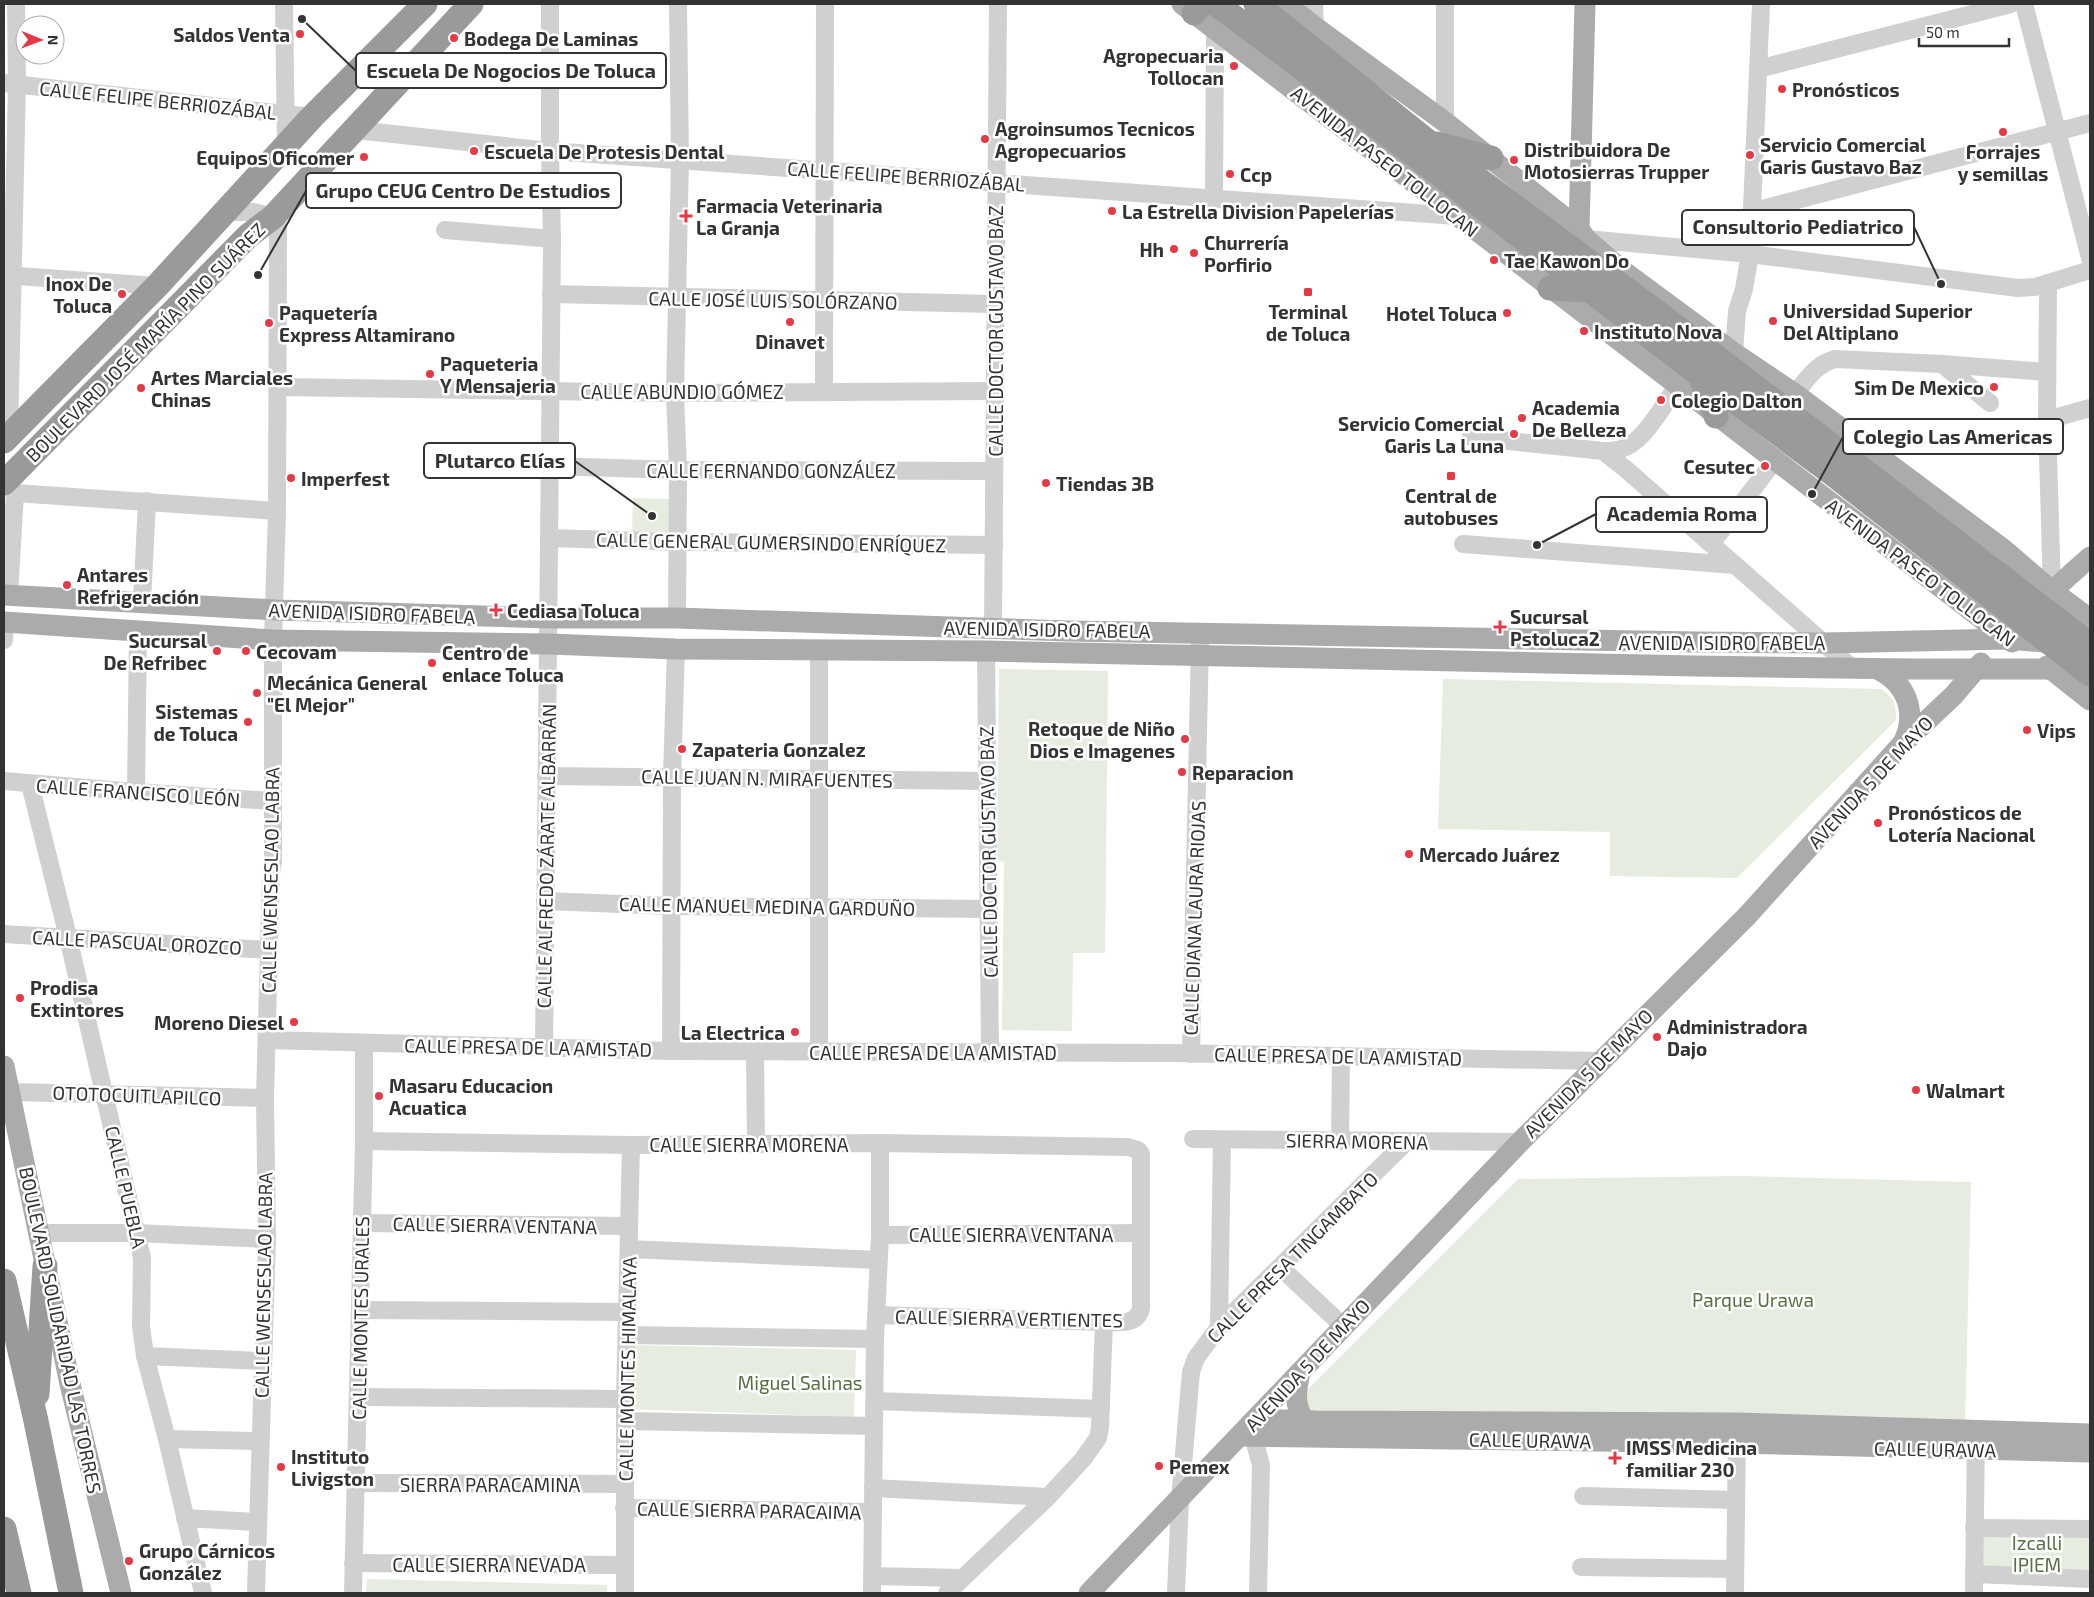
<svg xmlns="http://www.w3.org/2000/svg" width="2094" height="1597" font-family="'Exo 2',sans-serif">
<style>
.green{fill:#e6ecdf}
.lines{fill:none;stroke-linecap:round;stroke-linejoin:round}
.minor{stroke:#d0d0d0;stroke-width:18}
.major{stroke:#ababab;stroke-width:21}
.highway{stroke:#9a9a9a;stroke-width:25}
.highway-bridge{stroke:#9a9a9a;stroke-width:25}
.poi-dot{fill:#e63946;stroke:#fff;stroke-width:2}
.labels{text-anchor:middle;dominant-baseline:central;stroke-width:5;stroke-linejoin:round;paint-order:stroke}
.poi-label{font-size:19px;font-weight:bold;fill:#333;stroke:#fff;text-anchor:start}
.street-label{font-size:19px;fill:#333;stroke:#fff}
.park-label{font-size:19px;fill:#56703f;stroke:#fff}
.leader{fill:none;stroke:#333;stroke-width:2}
.callout-dot{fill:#333;stroke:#fff;stroke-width:2}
.callout{fill:#fff;stroke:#333;stroke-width:2}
.callout-label{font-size:20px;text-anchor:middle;font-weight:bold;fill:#333}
</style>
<rect width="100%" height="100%" fill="#fff"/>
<!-- green -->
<g class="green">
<path d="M633 498 672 499V535L632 533Z"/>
<path d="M999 669 1108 671 1105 953H1073L1072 1031 1002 1030 1004 862 997 861Z"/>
<path d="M1443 679 1881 689C1894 698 1896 704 1896 720L1737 878 1610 876V832L1438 829Z"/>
<path d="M1740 1176 1971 1182 1965 1427 1299 1413V1398L1518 1179Z"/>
<path d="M629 1345 856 1350 854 1417 628 1409Z"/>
<path d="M1974 1528 2090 1529V1579L1974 1574Z"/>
<path d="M367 1579 607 1585V1593H366Z"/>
</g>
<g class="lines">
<!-- minor -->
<g class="minor">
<path d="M284 4 286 146"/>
<path d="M1314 4 1315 27"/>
<path d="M1445 4V122"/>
<path d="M2024 4 2090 258"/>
<path d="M1758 69 2011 4"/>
<path d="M4 83 312 117"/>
<path d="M356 130 550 151 1457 216"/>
<path d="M1214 199 1215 30"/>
<path d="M225 212H254L273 217 278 227 277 511 273 640V862L271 873 265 1098 267 1239 256 1593"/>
<path d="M1751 212 2090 123"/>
<path d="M445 230 552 239"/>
<path d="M1586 239 1750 254 2018 288 2035 287 2090 270"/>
<path d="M4 275 157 286"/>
<path d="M2048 283 2047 420 2052 591"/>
<path d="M551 294 996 304"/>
<path d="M1734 353 1737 311 1744 289 1750 254 1761 4"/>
<path d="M1942 364 1990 403"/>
<path d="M278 387 675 393 995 391"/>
<path d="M824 391 825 4"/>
<path d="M1795 394C1807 379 1816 364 1835 359L1942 364 2047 372"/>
<path d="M2047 420 2090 408"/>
<path d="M9 435 17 85 16 4"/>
<path d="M1471 437 1603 451C1611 451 1619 451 1626 447 1645 439 1665 403 1677 386"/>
<path d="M1603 451 1628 471 1851 667"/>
<path d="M549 466 678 470 994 471"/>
<path d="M549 538 679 542 994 545"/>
<path d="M1463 544 1735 565"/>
<path d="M1711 544 1775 460"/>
<path d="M9 595 15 493 277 511"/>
<path d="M142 602 147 501"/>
<path d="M677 618 678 470 675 393 680 159 678 4"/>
<path d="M993 628 998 4"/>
<path d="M4 640 5 622"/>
<path d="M819 649V1052"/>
<path d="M986 651 990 1054"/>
<path d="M546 776 988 781"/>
<path d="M4 781 136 792 272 801"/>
<path d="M30 784 68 937 142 1258 141 1326 145 1356 167 1439 203 1593"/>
<path d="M136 792 138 632"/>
<path d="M545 901 671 906 989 909"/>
<path d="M4 934 269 950"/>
<path d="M267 1040 671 1051 1171 1053 1599 1061"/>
<path d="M544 1048 552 239 550 151V4"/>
<path d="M671 1051 672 777 676 649"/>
<path d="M755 1051 756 1145"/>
<path d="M1191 1054 1200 642"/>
<path d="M10 1092 265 1098"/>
<path d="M1193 1139 1520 1142"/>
<path d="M364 1141 631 1145 880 1143 1128 1147 1138 1150 1141 1154V1308C1137 1326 1119 1322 1104 1322L876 1315"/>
<path d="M1340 1141 1341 1056"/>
<path d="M362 1223 629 1226"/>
<path d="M38 1233H136L267 1239"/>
<path d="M880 1235 1141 1233"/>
<path d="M629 1249 878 1260"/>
<path d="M1281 1268 1343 1326"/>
<path d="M360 1310 627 1312"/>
<path d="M1219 1327 1222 1140"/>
<path d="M627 1335 875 1339"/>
<path d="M145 1356 263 1361"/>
<path d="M358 1397 625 1399"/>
<path d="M875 1401 1101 1409"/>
<path d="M625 1421 874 1426"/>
<path d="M1253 1436 1261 1465 1258 1593"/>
<path d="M167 1439 260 1441"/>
<path d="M356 1483 625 1484"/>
<path d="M873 1488 1048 1497"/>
<path d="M1583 1496 1736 1500"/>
<path d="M624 1508 873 1512"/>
<path d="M185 1518 258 1522"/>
<path d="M1974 1528 2090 1529"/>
<path d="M353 1563 624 1565"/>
<path d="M1581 1567 1735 1569"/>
<path d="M1974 1574 2090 1579"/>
<path d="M872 1576 962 1578"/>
<path d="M353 1593 364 1141V1043"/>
<path d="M625 1593V1399L631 1145"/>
<path d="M872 1593 875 1339 880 1235V1143"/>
<path d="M947 1593 1048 1497 1083 1459 1098 1438 1100 1427 1104 1322"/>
<path d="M1176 1593 1180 1500 1191 1372 1196 1358 1219 1327 1406 1142"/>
<path d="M1735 1593 1737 1431"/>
<path d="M1974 1593 1976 1436"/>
</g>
<!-- major -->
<g class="major">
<path d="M1182 4 2012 642"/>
<path d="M1286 4 1315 27 1445 122 1579 229 1586 239 1623 271 1734 353 1795 394 2003 549 2052 591 2090 619"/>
<path d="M1579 229 1585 4"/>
<path d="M4 595 276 610 550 618H677L1069 631 1697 642 1825 643 2008 639 2055 643"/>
<path d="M2028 618 2052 591 2090 557"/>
<path d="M4 622 273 640 549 644 676 649 986 651 1695 666 1911 669H2090"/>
<path d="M2047 666 2090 700"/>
<path d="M1877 669C1907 683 1918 713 1903 743"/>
<path d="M4 1066 70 1384 121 1593"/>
<path d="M1300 1372C1296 1390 1293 1405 1305 1421"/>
<path d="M1256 1419 1316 1421 1736 1423 2090 1434"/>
<path d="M1241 1436 1737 1443 2090 1452"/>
<path d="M1089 1593 1520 1142 1747 916 1903 743 1954 695 1981 663"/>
</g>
<!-- highway -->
<g class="highway">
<path d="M1216 4 1281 52 1700 375 1829 471"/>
<path d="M1256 4 1427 141 1698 343 1837 450"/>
<path d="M1194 13 1202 4"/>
<path d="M1437 144 1491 158"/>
<path d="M1550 288 1590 290"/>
<path d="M1700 375 1716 416"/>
<path d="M4 441 157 286 312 117 425 4"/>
<path d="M4 483 248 236 273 217 471 4"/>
<path d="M4 1281 36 1421 71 1593"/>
<path d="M37 1394 45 1266"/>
<path d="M4 1529 19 1593"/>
</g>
<!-- highway-bridge -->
<g class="highway-bridge">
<path d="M1837 450 2090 645"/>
<path d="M1829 471 2090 674"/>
</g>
</g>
<!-- markers -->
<g class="poi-dot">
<circle cx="300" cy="34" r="5"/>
<circle cx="454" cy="38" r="5"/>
<circle cx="1234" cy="66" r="5"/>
<circle cx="1782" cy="89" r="5"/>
<circle cx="2003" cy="132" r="5"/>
<circle cx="985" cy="139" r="5"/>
<circle cx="474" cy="151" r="5"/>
<circle cx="1750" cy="155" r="5"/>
<circle cx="364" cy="157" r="5"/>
<circle cx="1514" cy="160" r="5"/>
<circle cx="1230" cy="174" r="5"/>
<circle cx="1112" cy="211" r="5"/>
<path d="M683.5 208.5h5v5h5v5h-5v5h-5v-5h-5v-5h5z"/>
<circle cx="1174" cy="249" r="5"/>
<circle cx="1194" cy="253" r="5"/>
<circle cx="1494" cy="260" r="5"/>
<rect x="1303" y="287" width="10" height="10" rx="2.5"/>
<circle cx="122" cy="294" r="5"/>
<circle cx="1507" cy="313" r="5"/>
<circle cx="1773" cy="321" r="5"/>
<circle cx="790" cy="322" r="5"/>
<circle cx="269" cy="323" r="5"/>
<circle cx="1584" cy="331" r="5"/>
<circle cx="430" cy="374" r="5"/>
<circle cx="1994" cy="387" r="5"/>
<circle cx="141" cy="388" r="5"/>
<circle cx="1661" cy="400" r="5"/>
<circle cx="1522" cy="418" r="5"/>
<circle cx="1514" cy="434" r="5"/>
<circle cx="1765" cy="466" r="5"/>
<rect x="1446" y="471" width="10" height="10" rx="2.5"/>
<circle cx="291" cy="478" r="5"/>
<circle cx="1046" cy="483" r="5"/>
<circle cx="67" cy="585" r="5"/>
<path d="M493.5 602.5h5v5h5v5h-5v5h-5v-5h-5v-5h5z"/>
<path d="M1497.5 619.5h5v5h5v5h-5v5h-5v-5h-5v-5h5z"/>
<circle cx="217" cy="651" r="5"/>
<circle cx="246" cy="651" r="5"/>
<circle cx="432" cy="663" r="5"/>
<circle cx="257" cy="693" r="5"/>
<circle cx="248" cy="722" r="5"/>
<circle cx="2027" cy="730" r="5"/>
<circle cx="1185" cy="739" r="5"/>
<circle cx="682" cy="749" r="5"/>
<circle cx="1182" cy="772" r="5"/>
<circle cx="1878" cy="823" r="5"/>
<circle cx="1409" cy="854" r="5"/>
<circle cx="20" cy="998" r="5"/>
<circle cx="294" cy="1022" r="5"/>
<circle cx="795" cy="1032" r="5"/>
<circle cx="1657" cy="1037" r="5"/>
<circle cx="1916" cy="1090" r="5"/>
<circle cx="379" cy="1096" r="5"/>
<path d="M1612.5 1450.5h5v5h5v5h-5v5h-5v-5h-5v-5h5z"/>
<circle cx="1159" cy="1466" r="5"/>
<circle cx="281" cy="1467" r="5"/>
<circle cx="129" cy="1561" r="5"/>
</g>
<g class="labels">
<!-- poi labels -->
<g class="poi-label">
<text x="290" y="34" text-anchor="end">Saldos Venta</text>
<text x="464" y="38">Bodega De Laminas</text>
<text x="1224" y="55" text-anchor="end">Agropecuaria<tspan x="1224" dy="22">Tollocan</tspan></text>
<text x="1792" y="89">Pronósticos</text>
<text x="995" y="128">Agroinsumos Tecnicos<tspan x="995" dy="22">Agropecuarios</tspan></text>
<text x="1760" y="144">Servicio Comercial<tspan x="1760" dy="22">Garis Gustavo Baz</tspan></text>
<text x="1524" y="149">Distribuidora De<tspan x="1524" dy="22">Motosierras Trupper</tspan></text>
<text x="484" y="151">Escuela De Protesis Dental</text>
<text x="2003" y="151" text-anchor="middle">Forrajes<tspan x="2003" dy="22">y semillas</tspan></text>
<text x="354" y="157" text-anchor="end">Equipos Oficomer</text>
<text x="1240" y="174">Ccp</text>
<text x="696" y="205">Farmacia Veterinaria<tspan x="696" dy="22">La Granja</tspan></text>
<text x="1122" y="211">La Estrella Division Papelerías</text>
<text x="1204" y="242">Churrería<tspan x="1204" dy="22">Porfirio</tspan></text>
<text x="1164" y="249" text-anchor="end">Hh</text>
<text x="1504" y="260">Tae Kawon Do</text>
<text x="112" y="283" text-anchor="end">Inox De<tspan x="112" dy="22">Toluca</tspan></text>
<text x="1783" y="310">Universidad Superior<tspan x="1783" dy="22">Del Altiplano</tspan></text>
<text x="1308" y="311" text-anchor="middle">Terminal<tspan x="1308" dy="22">de Toluca</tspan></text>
<text x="279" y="312">Paquetería<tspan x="279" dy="22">Express Altamirano</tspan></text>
<text x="1497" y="313" text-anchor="end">Hotel Toluca</text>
<text x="1594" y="331">Instituto Nova</text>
<text x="790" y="341" text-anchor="middle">Dinavet</text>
<text x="440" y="363">Paqueteria<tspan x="440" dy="22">Y Mensajeria</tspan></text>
<text x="151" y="377">Artes Marciales<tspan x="151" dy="22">Chinas</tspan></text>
<text x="1984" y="387" text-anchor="end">Sim De Mexico</text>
<text x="1671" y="400">Colegio Dalton</text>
<text x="1532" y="407">Academia<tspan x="1532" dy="22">De Belleza</tspan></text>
<text x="1504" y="423" text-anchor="end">Servicio Comercial<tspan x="1504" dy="22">Garis La Luna</tspan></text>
<text x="1755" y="466" text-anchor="end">Cesutec</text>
<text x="301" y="478">Imperfest</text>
<text x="1056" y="483">Tiendas 3B</text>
<text x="1451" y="495" text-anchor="middle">Central de<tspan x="1451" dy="22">autobuses</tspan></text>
<text x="77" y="574">Antares<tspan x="77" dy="22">Refrigeración</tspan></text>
<text x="507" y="610">Cediasa Toluca</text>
<text x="1510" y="616">Sucursal<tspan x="1510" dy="22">Pstoluca2</tspan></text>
<text x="207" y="640" text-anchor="end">Sucursal<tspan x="207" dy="22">De Refribec</tspan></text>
<text x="256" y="651">Cecovam</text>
<text x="442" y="652">Centro de<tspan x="442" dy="22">enlace Toluca</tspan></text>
<text x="267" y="682">Mecánica General<tspan x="267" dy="22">"El Mejor"</tspan></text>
<text x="238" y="711" text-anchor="end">Sistemas<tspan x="238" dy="22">de Toluca</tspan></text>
<text x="1175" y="728" text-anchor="end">Retoque de Niño<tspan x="1175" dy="22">Dios e Imagenes</tspan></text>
<text x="2037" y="730">Vips</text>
<text x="692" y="749">Zapateria Gonzalez</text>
<text x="1192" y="772">Reparacion</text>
<text x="1888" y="812">Pronósticos de<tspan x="1888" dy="22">Lotería Nacional</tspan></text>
<text x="1419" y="854">Mercado Juárez</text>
<text x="30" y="987">Prodisa<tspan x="30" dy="22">Extintores</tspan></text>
<text x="284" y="1022" text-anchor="end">Moreno Diesel</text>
<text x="1667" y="1026">Administradora<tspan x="1667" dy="22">Dajo</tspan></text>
<text x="785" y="1032" text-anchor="end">La Electrica</text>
<text x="389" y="1085">Masaru Educacion<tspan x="389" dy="22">Acuatica</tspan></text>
<text x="1926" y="1090">Walmart</text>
<text x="1626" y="1447">IMSS Medicina<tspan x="1626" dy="22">familiar 230</tspan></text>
<text x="291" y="1456">Instituto<tspan x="291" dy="22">Livigston</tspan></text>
<text x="1169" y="1466">Pemex</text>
<text x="139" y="1550">Grupo Cárnicos<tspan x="139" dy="22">González</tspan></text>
</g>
<!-- street labels -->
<g class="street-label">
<text transform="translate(158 100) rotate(6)">CALLE FELIPE BERRIOZÁBAL</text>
<text transform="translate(1385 161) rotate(38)">AVENIDA PASEO TOLLOCAN</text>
<text transform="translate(906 176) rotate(4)">CALLE FELIPE BERRIOZÁBAL</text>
<text transform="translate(773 300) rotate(1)">CALLE JOSÉ LUIS SOLÓRZANO</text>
<text transform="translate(995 331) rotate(-90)">CALLE DOCTOR GUSTAVO BAZ</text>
<text transform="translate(145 342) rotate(-45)">BOULEVARD JOSÉ MARÍA PINO SUÁREZ</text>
<text x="682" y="391">CALLE ABUNDIO GÓMEZ</text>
<text x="771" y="470">CALLE FERNANDO GONZÁLEZ</text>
<text transform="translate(771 542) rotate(1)">CALLE GENERAL GUMERSINDO ENRÍQUEZ</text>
<text transform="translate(1921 572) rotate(37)">AVENIDA PASEO TOLLOCAN</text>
<text transform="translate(372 613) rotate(2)">AVENIDA ISIDRO FABELA</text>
<text transform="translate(1047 629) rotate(1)">AVENIDA ISIDRO FABELA</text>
<text x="1722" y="642">AVENIDA ISIDRO FABELA</text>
<text transform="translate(767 778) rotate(1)">CALLE JUAN N. MIRAFUENTES</text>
<text transform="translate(1870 782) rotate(-47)">AVENIDA 5 DE MAYO</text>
<text transform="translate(138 792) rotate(4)">CALLE FRANCISCO LEÓN</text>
<text transform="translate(988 852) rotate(-91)">CALLE DOCTOR GUSTAVO BAZ</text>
<text transform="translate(546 856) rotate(-89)">CALLE ALFREDO ZÁRATE ALBARRÁN</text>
<text transform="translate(270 880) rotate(-89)">CALLE WENSESLAO LABRA</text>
<text transform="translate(767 906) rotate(1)">CALLE MANUEL MEDINA GARDUÑO</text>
<text transform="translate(1194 918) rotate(-88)">CALLE DIANA LAURA RIOJAS</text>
<text transform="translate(137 942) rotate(3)">CALLE PASCUAL OROZCO</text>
<text transform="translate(528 1047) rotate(1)">CALLE PRESA DE LA AMISTAD</text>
<text x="933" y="1052">CALLE PRESA DE LA AMISTAD</text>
<text transform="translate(1338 1056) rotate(1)">CALLE PRESA DE LA AMISTAD</text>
<text transform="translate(1588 1073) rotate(-45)">AVENIDA 5 DE MAYO</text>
<text transform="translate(137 1095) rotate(2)">OTOTOCUITLAPILCO</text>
<text transform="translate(1357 1141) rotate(1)">SIERRA MORENA</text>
<text x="749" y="1144">CALLE SIERRA MORENA</text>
<text transform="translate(126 1187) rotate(77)">CALLE PUEBLA</text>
<text transform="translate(495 1225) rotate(1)">CALLE SIERRA VENTANA</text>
<text x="1011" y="1234">CALLE SIERRA VENTANA</text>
<text transform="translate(1292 1257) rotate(-45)">CALLE PRESA TINGAMBATO</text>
<text transform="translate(263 1285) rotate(-89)">CALLE WENSESLAO LABRA</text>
<text transform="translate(360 1318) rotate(-89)">CALLE MONTES URALES</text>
<text transform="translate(1009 1318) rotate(1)">CALLE SIERRA VERTIENTES</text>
<text transform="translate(61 1330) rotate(78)">BOULEVARD SOLIDARIDAD LAS TORRES</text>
<text transform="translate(1307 1365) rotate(-47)">AVENIDA 5 DE MAYO</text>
<text transform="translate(627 1369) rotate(-89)">CALLE MONTES HIMALAYA</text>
<text transform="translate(1530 1440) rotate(1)">CALLE URAWA</text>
<text transform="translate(1935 1449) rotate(1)">CALLE URAWA</text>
<text x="490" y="1484">SIERRA PARACAMINA</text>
<text transform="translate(749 1510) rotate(1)">CALLE SIERRA PARACAIMA</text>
<text x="489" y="1564">CALLE SIERRA NEVADA</text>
</g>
<!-- park labels -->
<g class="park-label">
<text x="1753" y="1299">Parque Urawa</text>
<text x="800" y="1382">Miguel Salinas</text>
<text x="2037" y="1542">Izcalli<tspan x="2037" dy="22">IPIEM</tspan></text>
</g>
</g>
<!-- callouts -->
<path class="leader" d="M302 19L356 71M258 275L306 191M1941 284L1914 227M1812 494L1843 437M652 516L575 461M1537 545L1596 514"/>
<g class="callout-dot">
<circle cx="302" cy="19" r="5"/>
<circle cx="258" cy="275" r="5"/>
<circle cx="1941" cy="284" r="5"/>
<circle cx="1812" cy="494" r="5"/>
<circle cx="652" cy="516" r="5"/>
<circle cx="1537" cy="545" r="5"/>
</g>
<g class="callout">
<rect x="356" y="53" width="310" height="35" rx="5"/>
<rect x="306" y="173" width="315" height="35" rx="5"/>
<rect x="1682" y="210" width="232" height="35" rx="5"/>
<rect x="1843" y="419" width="220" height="35" rx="5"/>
<rect x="424" y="443" width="151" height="35" rx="5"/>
<rect x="1596" y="497" width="171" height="35" rx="5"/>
</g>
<g class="callout-label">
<text x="511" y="78">Escuela De Nogocios De Toluca</text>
<text x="463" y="198">Grupo CEUG Centro De Estudios</text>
<text x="1798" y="234">Consultorio Pediatrico</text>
<text x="1953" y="444">Colegio Las Americas</text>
<text x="500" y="468">Plutarco Elías</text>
<text x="1682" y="521">Academia Roma</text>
</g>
<!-- border -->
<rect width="2094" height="1597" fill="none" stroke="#333333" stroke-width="10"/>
<!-- north arrow -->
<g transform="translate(40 40) rotate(91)"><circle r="24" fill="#ffffff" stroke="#adadad"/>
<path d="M0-4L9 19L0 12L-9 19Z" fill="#e63946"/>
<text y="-8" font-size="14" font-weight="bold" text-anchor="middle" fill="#333333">N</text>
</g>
<!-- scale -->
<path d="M1919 38v8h90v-8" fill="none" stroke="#333333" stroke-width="2.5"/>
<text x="1926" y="38" font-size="15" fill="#333333" stroke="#ffffff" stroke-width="4" paint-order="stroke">50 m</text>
</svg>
